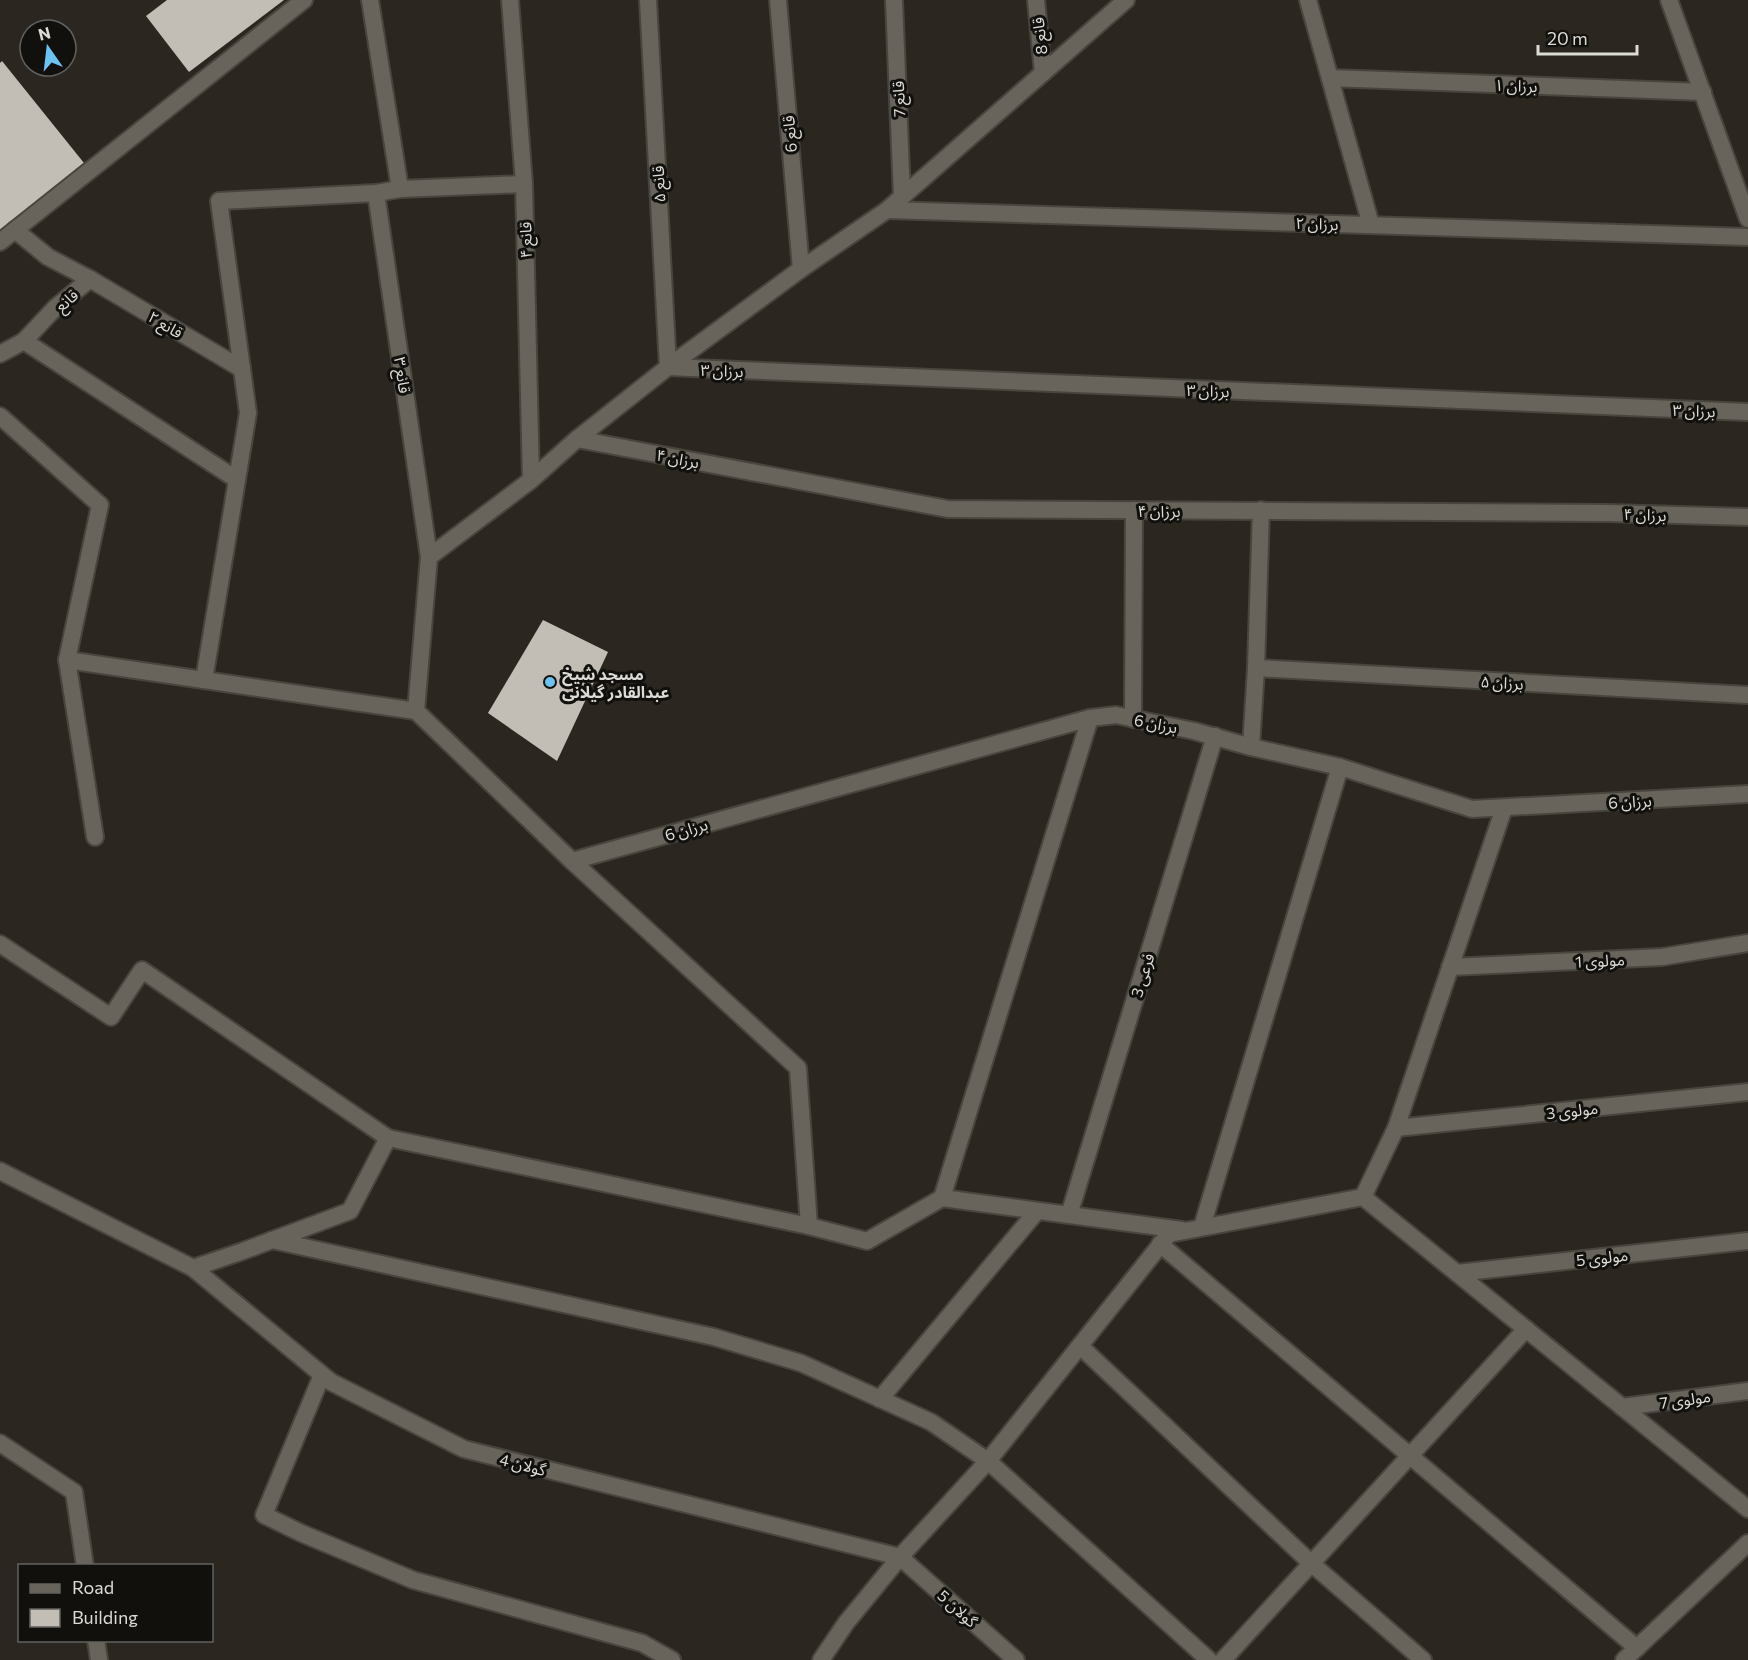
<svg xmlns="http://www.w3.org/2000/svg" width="1748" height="1660" font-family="Commissioner,'Noto Sans Arabic',sans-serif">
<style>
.building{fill:#c3beb5}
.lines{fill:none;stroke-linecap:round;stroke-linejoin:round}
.minor-casing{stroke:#48453f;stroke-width:20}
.minor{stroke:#68645c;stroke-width:16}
.poi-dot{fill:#6cc3f2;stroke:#12100d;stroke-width:2}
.labels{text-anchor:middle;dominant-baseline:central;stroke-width:6;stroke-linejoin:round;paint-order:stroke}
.street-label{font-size:16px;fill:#dddbd6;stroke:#12100d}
.poi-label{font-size:16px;font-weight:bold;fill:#dddbd6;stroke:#12100d;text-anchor:start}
</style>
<rect width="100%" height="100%" fill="#2b2720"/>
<!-- building -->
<g class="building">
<path d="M167 0H284L189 72 146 16Z"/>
<path d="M2 61 84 163 0 231V63Z"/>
<path d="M543 620 608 652 557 761 488 713Z"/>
</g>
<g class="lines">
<defs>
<g id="minor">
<path d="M370 0 400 189"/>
<path d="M510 0 524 184 531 480"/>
<path d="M648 0 668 367 1748 412"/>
<path d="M778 0 801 269"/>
<path d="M894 0 902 197"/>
<path d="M1036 0 1043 73"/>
<path d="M1308 0 1371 225"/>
<path d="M1669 0 1748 219"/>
<path d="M1330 78 1703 92"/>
<path d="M376 193 429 557"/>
<path d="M887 210 1748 237"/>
<path d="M0 242 304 0"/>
<path d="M90 279 242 369"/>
<path d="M24 341 236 479"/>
<path d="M0 354 24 341 55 308 90 279 48 257 15 230"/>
<path d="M0 416 100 505 67 660 95 837"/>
<path d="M577 439 948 509 1608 513 1748 517"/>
<path d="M67 660 416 711"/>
<path d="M1256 668 1748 695"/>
<path d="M204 680 248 413 219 201 376 193 400 189 524 184"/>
<path d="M1133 719 1134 510"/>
<path d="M1251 747 1256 668 1261 510"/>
<path d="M572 861 1090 718 1116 715 1194 731 1251 747 1340 767 1472 809 1748 794"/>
<path d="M0 944 111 1017 142 970 388 1138 809 1226 798 1068 572 861 416 711 429 557 531 480 577 439 668 367 801 269 887 210 1126 0"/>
<path d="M1450 967 1662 957 1748 943"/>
<path d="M1396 1128 1748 1092"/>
<path d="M0 1171 193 1268 243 1251 350 1211 388 1138"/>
<path d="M1363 1197 1396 1128 1504 808"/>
<path d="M942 1198 1090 718"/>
<path d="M1069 1215 1215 736"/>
<path d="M809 1226 867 1241 942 1198 1182 1230"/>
<path d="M1202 1227 1340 767"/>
<path d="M272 1240 714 1337 801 1363 931 1422 988 1461 1209 1660"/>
<path d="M1160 1244 1637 1648"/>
<path d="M193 1268 331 1382 464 1449 900 1557 1016 1660"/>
<path d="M1457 1273 1748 1241"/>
<path d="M1080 1346 1312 1564 1423 1660"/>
<path d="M322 1375 264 1515 301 1533 413 1580 642 1643 672 1660"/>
<path d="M880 1399 1037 1211"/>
<path d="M1622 1407 1748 1391"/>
<path d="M0 1443 74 1492 85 1566"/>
<path d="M96 1640 99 1660"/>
<path d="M821 1660 846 1623 900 1557 988 1461 1169 1234 1363 1197 1748 1509"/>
<path d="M1223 1660 1526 1329"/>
<path d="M1624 1660 1748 1543"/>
</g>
</defs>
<!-- minor casing -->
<use href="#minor" class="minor-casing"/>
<!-- minor -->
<use href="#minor" class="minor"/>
</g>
<!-- markers -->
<circle class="poi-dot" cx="550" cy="682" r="6"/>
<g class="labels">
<!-- street labels -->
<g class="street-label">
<text transform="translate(1039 36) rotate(-96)">قانع 8</text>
<text transform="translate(1516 85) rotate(2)">برزان ۱</text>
<text transform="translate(898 99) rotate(-92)">قانع 7</text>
<text transform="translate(789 134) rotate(-95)">قانع 6</text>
<text transform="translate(658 184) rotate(-93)">قانع ۵</text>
<text transform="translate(1317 223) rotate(2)">برزان ۲</text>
<text transform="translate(525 240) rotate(-91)">قانع ۴</text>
<text transform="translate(66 300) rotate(-41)">قانع</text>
<text transform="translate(166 324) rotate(31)">قانع ۲</text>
<text transform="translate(722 370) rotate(2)">برزان ۳</text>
<text transform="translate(403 375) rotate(82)">قانع ۳</text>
<text transform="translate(1208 390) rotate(2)">برزان ۳</text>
<text transform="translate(1694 410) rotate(2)">برزان ۳</text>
<text transform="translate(678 458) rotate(11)">برزان ۴</text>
<text x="1159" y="510">برزان ۴</text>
<text transform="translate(1645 514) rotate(2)">برزان ۴</text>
<text transform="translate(1502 682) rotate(3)">برزان ۵</text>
<text transform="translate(1156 723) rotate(11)">برزان 6</text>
<text transform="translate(1630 801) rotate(-3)">برزان 6</text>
<text transform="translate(686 829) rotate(-16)">برزان 6</text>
<text transform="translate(1600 960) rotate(-3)">مولوی 1</text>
<text transform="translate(1142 975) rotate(-73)">فرعی 3</text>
<text transform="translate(1572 1110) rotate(-6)">مولوی 3</text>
<text transform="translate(1602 1257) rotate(-6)">مولوی 5</text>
<text transform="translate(1685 1399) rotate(-8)">مولوی 7</text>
<text transform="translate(523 1464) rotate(14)">گولان 4</text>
<text transform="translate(958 1608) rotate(42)">گولان 5</text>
</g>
<!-- poi labels -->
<g class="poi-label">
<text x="562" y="673">مسجد شیخ<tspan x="562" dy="18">عبدالقادر گیلانی</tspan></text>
</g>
</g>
<!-- legend -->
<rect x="18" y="1564" width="195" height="78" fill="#12100d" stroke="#63615d" stroke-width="1.5"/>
<rect x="30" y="1584" width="30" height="9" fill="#68645c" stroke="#63615d" stroke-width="1.5"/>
<text x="72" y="1594" font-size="18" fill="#dddbd6">Road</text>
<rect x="30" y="1609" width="30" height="18" fill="#c3beb5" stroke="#63615d" stroke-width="1.5"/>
<text x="72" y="1624" font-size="18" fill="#dddbd6">Building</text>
<!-- north arrow -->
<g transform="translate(48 48) rotate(346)"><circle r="28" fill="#12100d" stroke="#63615d" stroke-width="1.5"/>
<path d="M0-4.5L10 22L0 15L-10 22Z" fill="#6cc3f2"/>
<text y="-9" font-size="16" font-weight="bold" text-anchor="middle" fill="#dddbd6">N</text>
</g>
<!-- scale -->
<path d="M1538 45v9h99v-9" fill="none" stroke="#dddbd6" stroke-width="3"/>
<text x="1547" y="45" font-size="18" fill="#dddbd6" stroke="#12100d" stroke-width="4.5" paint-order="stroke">20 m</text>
</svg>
